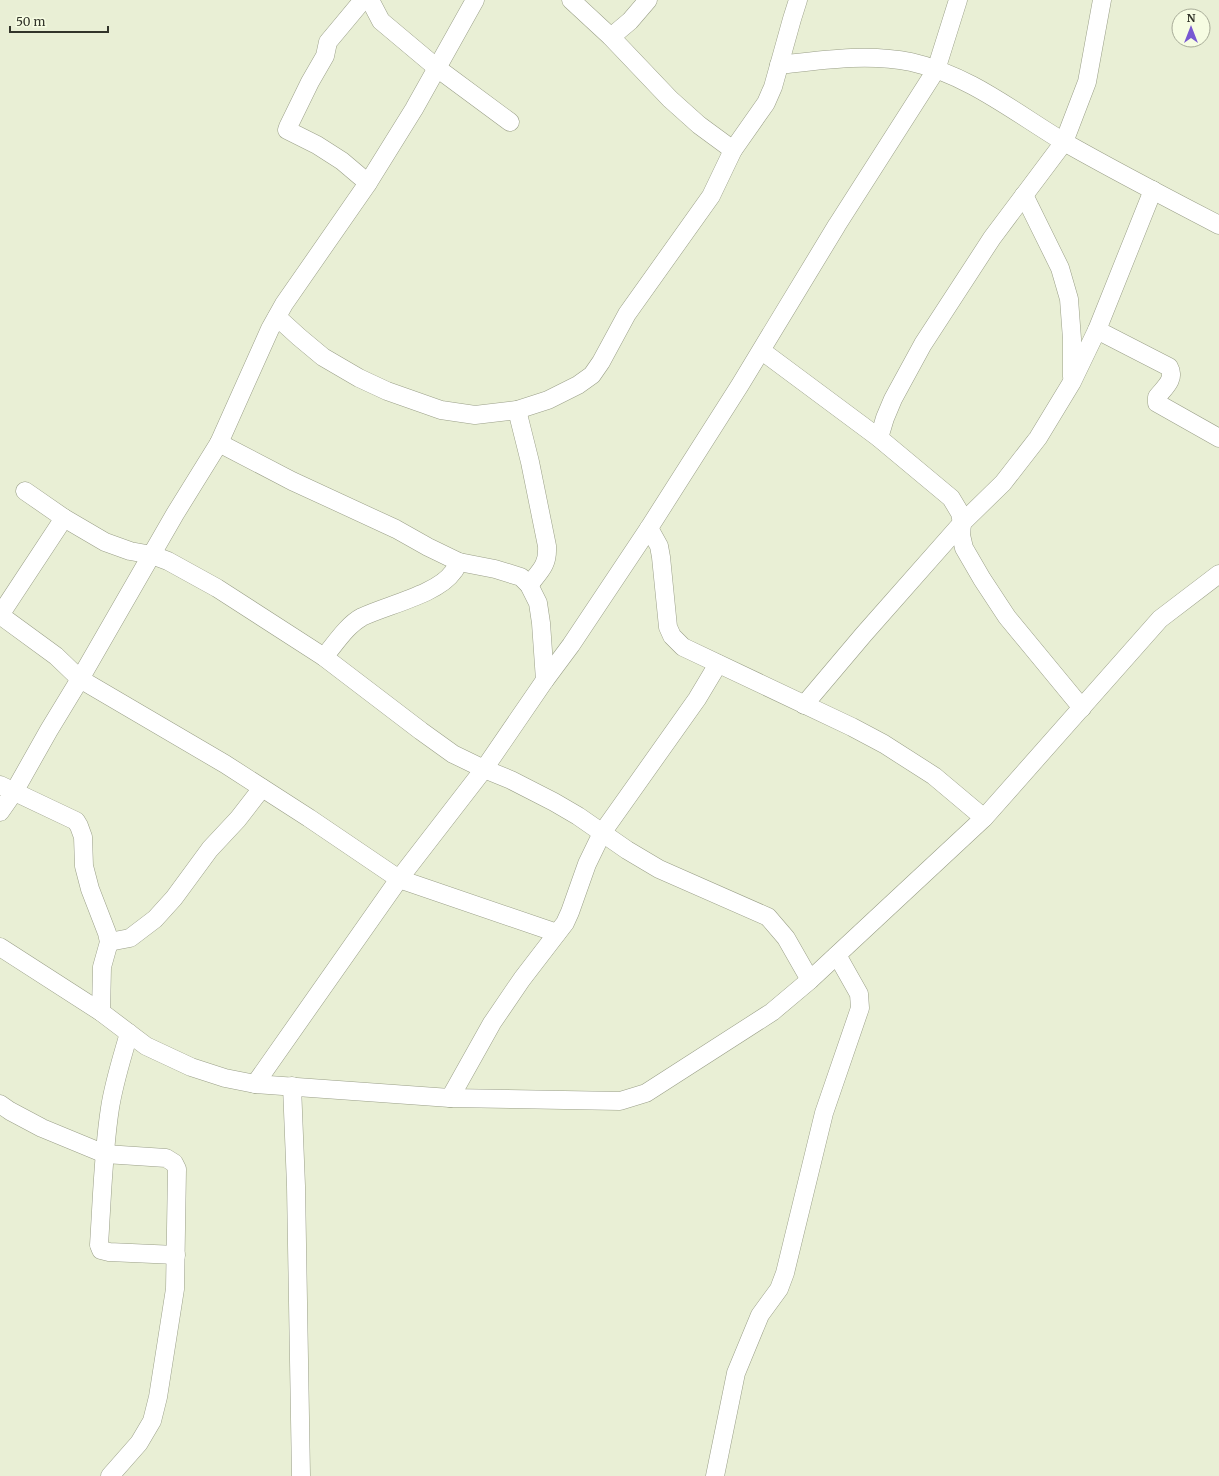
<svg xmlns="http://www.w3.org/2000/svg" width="1219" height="1476" font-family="Merriweather,serif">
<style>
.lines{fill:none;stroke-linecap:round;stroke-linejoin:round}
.minor-casing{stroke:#9a9f88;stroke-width:19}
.minor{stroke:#fff;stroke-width:18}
</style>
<rect width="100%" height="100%" fill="#e9efd5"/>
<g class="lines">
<defs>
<g id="minor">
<path d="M363 0 328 42 325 56 310 82 288 127 287 130 317 145 342 161 368 183"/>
<path d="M370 0 381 21 437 68 510 122"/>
<path d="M571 0 611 37 670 99 699 125 733 150"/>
<path d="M611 37 630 21 648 0"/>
<path d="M779 65C822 60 868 53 911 62 969 75 1014 112 1064 142 1115 171 1167 198 1219 225"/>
<path d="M1024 195 1060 268 1069 299 1072 339V377"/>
<path d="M277 317 299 337 323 357 359 378 387 391 441 410 475 415 517 410 548 400 578 385 592 375 601 362 627 314 711 196 733 150 766 103 773 87 792 19 798 0"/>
<path d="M1097 330 1169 367C1176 379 1164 388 1157 397V403L1219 438"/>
<path d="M762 351 879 438 951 498 960 513 962 523 961 535 964 548 982 579 1007 617 1082 708"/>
<path d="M517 410 530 462 547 546C548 565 541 570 529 585"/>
<path d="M879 438 885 418 893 399 923 344 992 238 1064 142 1087 82 1102 0"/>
<path d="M219 443 292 481 396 529 428 547 459 562 495 569 521 577 529 585 538 603 541 623 545 680"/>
<path d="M25 491 64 518 105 542 130 551 152 555 168 561 217 588 324 657 421 731 453 754 484 769 511 780 554 802 578 816 627 850 659 869 768 917 786 938 810 980"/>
<path d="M64 518 2 612V616L4 618 56 656 80 679 225 764 309 818 399 879 557 933"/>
<path d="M649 528 659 546 661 557 668 627 672 636 683 647 852 727 884 744 934 776 984 818"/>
<path d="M324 657C335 644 347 625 362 617 387 605 438 594 453 572 456 569 457 565 459 562"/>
<path d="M804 705 864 634 962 523 1003 483 1038 438 1072 382 1097 330 1153 190"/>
<path d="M0 785 76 821 79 826 83 837 84 866 90 889 107 933 109 942 102 967 101 1012"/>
<path d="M0 812 14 792 49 730 80 679 175 514 219 443 270 329 284 304 368 183 414 109 475 0"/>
<path d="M109 942 130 938 155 919 174 898 210 849 238 819 262 788"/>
<path d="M0 947 101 1012 146 1046 191 1067 225 1078 255 1084 450 1098 620 1101 646 1093 772 1012 810 980 984 818 1160 619 1219 574"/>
<path d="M129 1033C122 1058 114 1082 110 1108 103 1153 102 1200 99 1245L101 1250 109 1252 176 1255"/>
<path d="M255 1084 399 879 484 769 545 680 571 645 649 528 740 385 837 225 936 70 958 0"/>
<path d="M292 1086 296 1186 301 1476"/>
<path d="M450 1098 492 1023 522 979 565 923 570 912 587 864 602 833 697 699 718 664"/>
<path d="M0 1104 10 1111 42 1128 105 1154 166 1158 174 1163 177 1169 175 1289 158 1397 152 1421 139 1443 110 1476"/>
<path d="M715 1476 736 1373 760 1315 779 1289 785 1273 824 1113 860 1008 859 994 837 955"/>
</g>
</defs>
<!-- minor casing -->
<use href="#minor" class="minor-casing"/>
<!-- minor -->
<use href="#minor" class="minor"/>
</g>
<!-- north arrow -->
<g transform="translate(1191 28)"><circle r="19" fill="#f6fce2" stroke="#a8ac98"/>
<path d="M0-3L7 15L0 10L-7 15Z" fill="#7858d2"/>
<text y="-6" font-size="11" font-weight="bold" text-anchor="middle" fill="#32342a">N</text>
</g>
<!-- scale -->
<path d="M10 26v6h98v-6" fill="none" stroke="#32342a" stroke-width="2"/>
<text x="16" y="26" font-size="12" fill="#32342a" stroke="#f6fce2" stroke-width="3" paint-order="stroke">50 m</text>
</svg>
